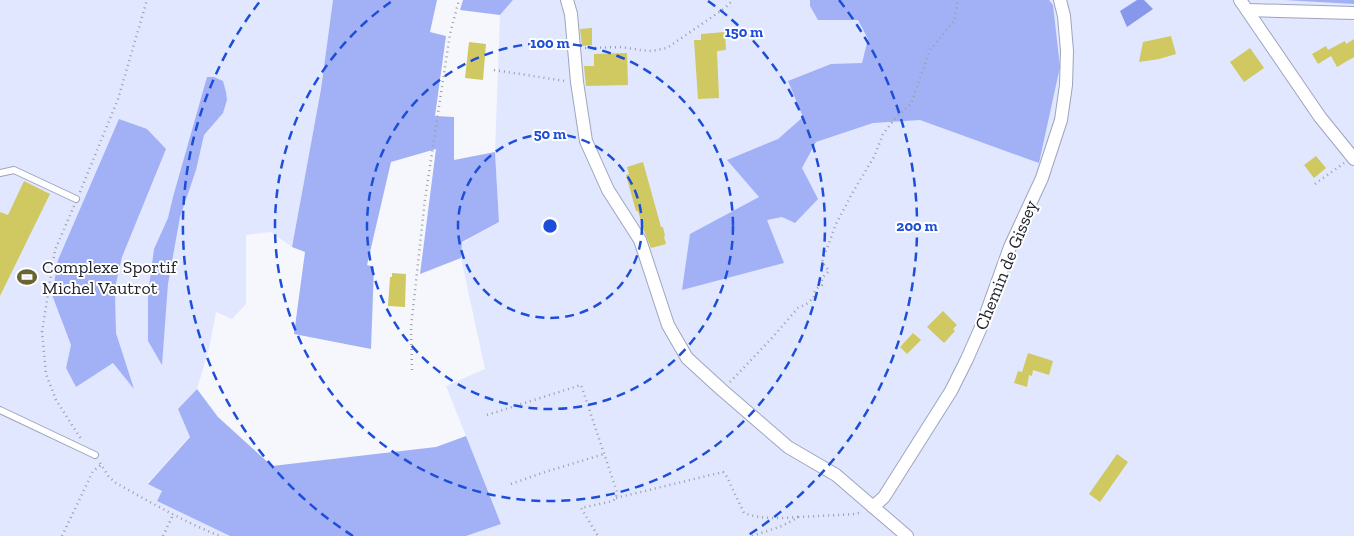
<svg xmlns="http://www.w3.org/2000/svg" width="1354" height="536" font-family="'Zilla Slab',serif">
<style>
.green{fill:#e1e7fe;fill-rule:evenodd}
.forest{fill:#a2b1f6}
.water{fill:#8797ec}
.building{fill:#d0c860}
.lines{fill:none;stroke-linecap:round;stroke-linejoin:round}
.lane-casing{stroke:#9ea4bd;stroke-width:8}
.street-casing{stroke:#9ea4bd;stroke-width:14}
.path{stroke:#9c9ea5;stroke-width:2.5;stroke-dasharray:1 4;stroke-linecap:butt}
.lane{stroke:#fff;stroke-width:6}
.street{stroke:#fff;stroke-width:12}
.ring{fill:none;stroke:#1d4ed8;stroke-width:2.5;stroke-dasharray:9 6}
.labels{text-anchor:middle;dominant-baseline:central;stroke-width:4;stroke-linejoin:round;paint-order:stroke}
.street-label{font-size:18px;fill:#21232d;stroke:#fff}
.poi-label{font-size:18px;fill:#21232d;stroke:#fff;text-anchor:start}
.centre{fill:#1d4ed8;stroke:#fff;stroke-width:2.5}
.ring-label{font-size:15px;text-anchor:middle;font-weight:bold;fill:#1d4ed8;stroke:#fff;stroke-width:4;stroke-linejoin:round;paint-order:stroke}
</style>
<rect width="100%" height="100%" fill="#f6f7fc"/>
<!-- green -->
<g class="green">
<path d="M0 0H333L321 89 292 247 271 232 246 235V304L232 319 216 312 209 349 197 389 178 409 190 436 148 483 162 491 157 501 230 536H0ZM122 257 115 288 116 333 133 387 113 363 76 386 66 368 71 345 52 295Z"/>
<path d="M513 0H1354V536H466L501 524 446 386 485 369 461 258 462 243 499 222 495 152 500 15Z"/>
</g>
<!-- forest -->
<g class="forest">
<path d="M333 0H437L430 32 446 36 435 116 454 117V160L495 152 499 222 462 242 461 258 420 274 436 149 391 162 367 265 374 267 371 349 294 334 305 252 292 247 321 89Z"/>
<path d="M463 0H513L500 15 460 10Z"/>
<path d="M810 0H1049L1053 5 1060 67 1039 163 920 120 873 123 816 142 802 168 818 199 795 223 782 217 767 220 784 263 682 290 690 234 759 197 727 160 778 139 803 117 788 81 831 64 862 63 868 39 858 20H818L810 6Z"/>
<path d="M1284 0H1354V4Z"/>
<path d="M207 77H214L223 81 226 92 227 100 223 113 204 135 196 170 180 217 168 284 162 365 148 341V294L154 249 168 218 173 197Z"/>
<path d="M119 119 147 129 166 149 122 257 115 288 116 333 134 389 113 363 76 387 66 368 71 345 52 295 58 260Z"/>
<path d="M197 389 218 417 272 466 436 447 466 436 501 524 466 536H230L157 501 162 491 148 484 190 437 178 409Z"/>
</g>
<!-- water -->
<path class="water" d="M1137 0H1144L1153 9 1127 27 1120 11Z"/>
<!-- building -->
<g class="building">
<path d="M592 28V45L582 46 580 29Z"/>
<path d="M725 32 726 50 717 51 719 98 698 99 694 40H701V34Z"/>
<path d="M1171 36 1176 54 1159 59 1139 62 1143 42Z"/>
<path d="M1354 39V57L1337 67 1331 56 1318 64 1312 54 1326 46 1328 50 1345 41 1346 44Z"/>
<path d="M469 42 486 44 483 80 465 78Z"/>
<path d="M1250 48 1264 68 1244 82 1230 62Z"/>
<path d="M627 53 628 85 586 86 584 66H594V54Z"/>
<path d="M1316 156 1326 168 1314 178 1304 165Z"/>
<path d="M643 162 661 227H663L665 236 664 237 666 244 651 248 644 231 638 211H636L626 175 629 174 627 167Z"/>
<path d="M24 181 50 194 0 296V212L8 215Z"/>
<path d="M392 273 406 274 405 307 388 306 390 277H392Z"/>
<path d="M943 311 957 325 953 329 955 331 944 343 927 327Z"/>
<path d="M913 333 921 340 907 354 900 347Z"/>
<path d="M1028 353 1053 361 1049 375 1033 370 1032 376 1029 375 1027 387 1014 383 1018 371 1022 372Z"/>
<path d="M1117 454 1128 462 1100 502 1089 494Z"/>
</g>
<g class="lines">
<defs>
<g id="lane">
<path d="M0 173 14 170 76 199"/>
<path d="M0 410 95 455"/>
</g>
<g id="street">
<path d="M567 0 571 14 577 82 586 141 608 190 640 240 668 325 687 358 722 390 788 447 836 475 907 536"/>
<path d="M1240 0 1320 117 1354 159"/>
<path d="M1248 10 1354 13"/>
<path d="M873 507 884 497 951 391 967 359 982 325 1010 247 1042 178 1061 120 1066 85 1067 51 1064 16 1060 0"/>
</g>
</defs>
<!-- lane casing -->
<use href="#lane" class="lane-casing"/>
<!-- street casing -->
<use href="#street" class="street-casing"/>
<!-- path -->
<g class="path">
<path d="M585 48 622 47 640 50 652 51 667 48 725 8 733 0"/>
<path d="M494 70 565 81"/>
<path d="M1315 184 1344 163"/>
<path d="M80 192 118 99 147 0"/>
<path d="M74 206 55 250 42 332 46 374 56 400 81 439"/>
<path d="M412 370 411 327 425 199 450 34 459 0"/>
<path d="M730 382 771 339 798 308 808 303 814 297C813 291 817 288 822 285V278L829 271 822 262 836 224 854 190 874 157 883 134 897 116 911 104 930 50 954 21 958 0"/>
<path d="M487 415 581 385 617 492 616 498 613 501 581 508 598 536"/>
<path d="M100 463 109 477 116 483C150 502 184 522 220 536"/>
<path d="M511 484 545 472 604 454"/>
<path d="M616 498 723 472 727 477 744 513C762 520 781 518 799 517"/>
<path d="M62 536 93 471 101 465"/>
<path d="M163 536 173 515"/>
<path d="M752 536 782 526 799 517 856 514 861 512"/>
</g>
<!-- lane -->
<use href="#lane" class="lane"/>
<!-- street -->
<use href="#street" class="street"/>
</g>
<!-- distance rings -->
<g class="ring">
<circle cx="550" cy="226" r="92"/>
<circle cx="550" cy="226" r="183"/>
<path d="M708 1A275 275 0 1 1 392 1"/>
<path d="M353 536A367 367 0 0 1 261 0M839 0A367 367 0 0 1 747 536"/>
</g>
<!-- icons -->
<defs>
<symbol id="stadium-bare" viewBox="-9 -9 18 18"><path d="M0-5a6.5 5 0 1 0 0 10a6.5 5 0 1 0 0-10ZM-3.5-1.8h7v3.6h-7Z" fill="#696531" stroke="#fff" stroke-width="2.5" paint-order="stroke"/></symbol>
</defs>
<g fill-rule="evenodd">
<use href="#stadium-bare" x="13" y="263" width="28" height="28"/>
</g>
<g class="labels">
<!-- street labels -->
<g class="street-label">
<text transform="translate(1006 265) rotate(-68)">Chemin de Gissey</text>
</g>
<!-- poi labels -->
<g class="poi-label">
<text x="42" y="267">Complexe Sportif<tspan x="42" dy="21">Michel Vautrot</tspan></text>
</g>
</g>
<circle cx="550" cy="226" r="8" class="centre"/>
<g class="ring-label">
<text x="744" y="37">150 m</text>
<text x="550" y="48">100 m</text>
<text x="550" y="139">50 m</text>
<text x="917" y="231">200 m</text>
</g>
</svg>
